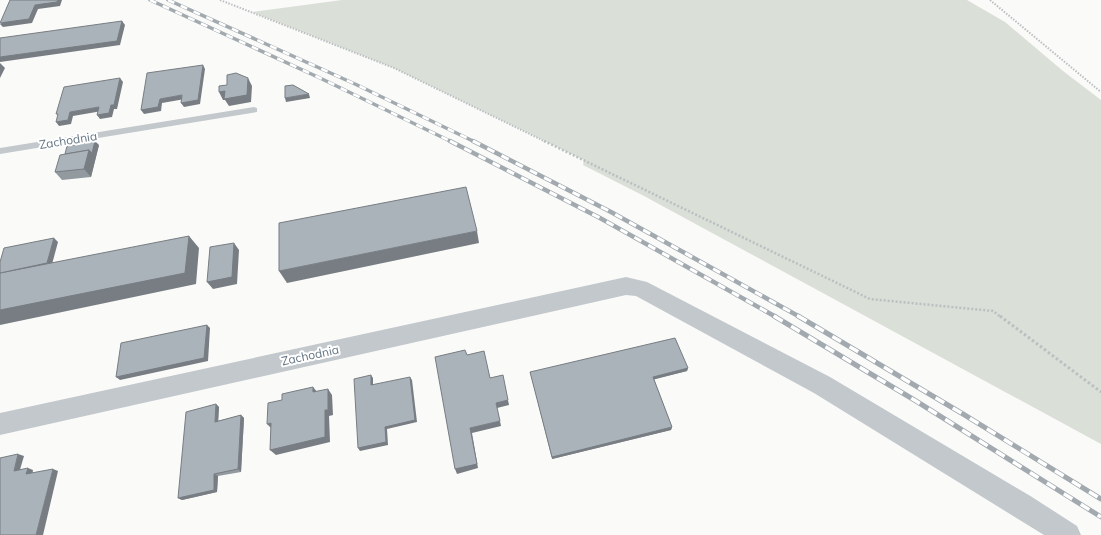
<svg xmlns="http://www.w3.org/2000/svg" width="1101" height="535" font-family="Mulish,sans-serif">
<style>
.green{fill:#dadfd7}
.lines{fill:none;stroke-linecap:round;stroke-linejoin:round}
.path-far2{stroke:#bbbfc2;stroke-width:2;stroke-dasharray:1.5 1.5;stroke-linecap:butt}
.path-far1{stroke:#bbbfc2;stroke-width:2.5;stroke-dasharray:2 2;stroke-linecap:butt}
.path{stroke:#bbbfc2;stroke-width:3;stroke-dasharray:2.5 2.5;stroke-linecap:butt}
.lane{fill:#c3c8cc;fill-rule:evenodd}
.street{fill:#c3c8cc;fill-rule:evenodd}
.rail-far2-casing{stroke:#a2aab0;stroke-width:3.5}
.rail-far1-casing{stroke:#a2aab0;stroke-width:4.5}
.rail-casing{stroke:#a2aab0;stroke-width:5}
.rail-far2{stroke:#fff;stroke-width:2.5;stroke-dasharray:7;stroke-linecap:butt}
.rail-far1{stroke:#fff;stroke-width:3;stroke-dasharray:8;stroke-linecap:butt}
.rail{stroke:#fff;stroke-width:3.5;stroke-dasharray:10;stroke-linecap:butt}
.wall{fill:#929a9f}
.shaded-wall{fill:#777d82}
.building{fill:#aab3b9;stroke:#777d82}
.labels{text-anchor:middle;dominant-baseline:central;stroke-width:4;stroke-linejoin:round;paint-order:stroke}
.street-label{font-size:12px;fill:#657683;stroke:#fff}
</style>
<rect width="100%" height="100%" fill="#fafaf8"/>
<!-- green -->
<path class="green" d="M342 0H967L1005 22 1063 71 1101 100V444L644 196 583 165 584 160 394 68 252 12Z"/>
<g class="lines">
<!-- path-far2 -->
<g class="path-far2">
<path d="M220 0 394 68 546 142"/>
<path d="M990 0 1101 92"/>
</g>
<!-- path-far1 -->
<path class="path-far1" d="M544 141 870 299 993 311 1001 317"/>
<!-- path -->
<path class="path" d="M1000 316 1101 392"/>
<!-- lane -->
<path class="lane" d="M254 107 257 108V112L0 154V148Z"/>
<!-- street -->
<path class="street" d="M626 277 647 282 830 377 1032 497 1077 526 1081 535H1044L814 393 636 296 626 295 0 435V413Z"/>
<defs>
<g id="rail-far2">
<path d="M150 0 320 78 452 142"/>
<path d="M168 0 355 84 475 142"/>
</g>
<g id="rail-far1">
<path d="M450 141 600 218 776 317"/>
<path d="M473 141 611 212 800 317"/>
</g>
<g id="rail">
<path d="M774 316 916 401 1101 517"/>
<path d="M798 316 963 414 1101 499"/>
</g>
</defs>
<!-- rail-far2 casing -->
<use href="#rail-far2" class="rail-far2-casing"/>
<!-- rail-far1 casing -->
<use href="#rail-far1" class="rail-far1-casing"/>
<!-- rail casing -->
<use href="#rail" class="rail-casing"/>
<!-- rail-far2 -->
<use href="#rail-far2" class="rail-far2"/>
<!-- rail-far1 -->
<use href="#rail-far1" class="rail-far1"/>
<!-- rail -->
<use href="#rail" class="rail"/>
</g>
<!-- wall -->
<g class="wall">
<path d="M99 145 91 177 62 180 55 172Z"/>
<path d="M688 368 687 371 654 379 672 427 671 430 552 459 531 375 530 372Z"/>
<path d="M216 404 219 407 218 421 241 415 244 418 241 472 218 476 217 492 182 500 178 498Z"/>
</g>
<!-- shaded-wall -->
<g class="shaded-wall">
<path d="M58 0H62L60 6 38 9 32 23 3 27 0 24 35 5Z"/>
<path d="M122 21 125 25 120 45 0 62V57Z"/>
<path d="M0 63 5 68 0 78Z"/>
<path d="M203 65 205 69 200 104 184 107 181 103Z"/>
<path d="M120 78 123 82 117 109H114L112 117 100 119 97 115Z"/>
<path d="M248 78 252 86 251 102 229 106 225 100H223L219 92Z"/>
<path d="M309 94 310 98 286 102 285 98Z"/>
<path d="M182 95 185 99 162 103 161 111 144 114 141 110 160 99Z"/>
<path d="M99 107 102 111 73 116 71 124 59 126 56 122 70 112Z"/>
<path d="M95 141 99 145 91 177 84 169 89 150Z"/>
<path d="M477 231 479 243 287 283 279 271Z"/>
<path d="M189 236 199 248 196 284 0 325V310Z"/>
<path d="M54 238 58 242 51 268 1 278Z"/>
<path d="M234 243 239 250 237 284 213 289 207 282Z"/>
<path d="M207 325 210 328 208 361 120 380 116 377Z"/>
<path d="M688 368 687 371 652 380 653 377Z"/>
<path d="M371 375 373 378V388L371 385Z"/>
<path d="M410 377 412 380 417 422 387 429 388 445 360 451 358 448 385 427Z"/>
<path d="M313 387 318 393 313 392Z"/>
<path d="M328 389 332 395 333 415 329 416 330 442 276 455 270 450 325 410Z"/>
<path d="M508 400 509 405 497 408 496 403Z"/>
<path d="M216 404 219 407 218 424 215 422Z"/>
<path d="M241 415 244 418 241 472 238 469Z"/>
<path d="M500 421 501 426 472 433 478 468 457 474 455 469 470 428Z"/>
<path d="M271 423 272 429 267 424Z"/>
<path d="M672 427 671 430 552 459V457Z"/>
<path d="M18 454 24 456 19 473 14 471Z"/>
<path d="M28 468 33 470 32 477 26 474Z"/>
<path d="M53 469 58 471 43 535H36Z"/>
<path d="M214 474 218 476 217 492 182 500 178 498Z"/>
</g>
<!-- building -->
<g class="building">
<path d="M10 0H58L57 2 35 5 29 19 0 23Z"/>
<path d="M122 21 117 41 0 57V38Z"/>
<path d="M203 65 198 100 181 103 182 95 160 99 158 107 141 110 147 73Z"/>
<path d="M236 73 248 78 247 95 224 99 225 91 219 92V86L227 85V75Z"/>
<path d="M120 78 114 105H111L109 113 97 115 99 107 70 112 68 120 56 122 58 114H56L64 87Z"/>
<path d="M293 85 309 94 285 98V86Z"/>
<path d="M95 141 92 153 89 150 65 154 67 146Z"/>
<path d="M89 150 84 169 55 172 60 155Z"/>
<path d="M466 187 477 231 279 271V223Z"/>
<path d="M189 236 185 273 0 310V273Z"/>
<path d="M54 238 47 263 0 273V262L4 248Z"/>
<path d="M234 243 232 277 207 282 210 247Z"/>
<path d="M207 325 204 358 116 377 121 343Z"/>
<path d="M675 338 688 368 653 377 672 427 552 457 530 372Z"/>
<path d="M465 350 467 355 484 351 490 378 503 375 508 400 496 403 500 421 470 428 477 464 455 469 435 357Z"/>
<path d="M371 375V385L410 377 415 420 385 427 386 442 358 448 354 379Z"/>
<path d="M313 387V392L328 389V410H325V437L270 450 271 423 267 424 268 403 282 400V394Z"/>
<path d="M216 404 215 422 241 415 238 469 214 474V490L178 498 186 412Z"/>
<path d="M18 454 14 471 28 468 26 474 53 469 36 535H0V458Z"/>
</g>
<g class="labels">
<!-- street labels -->
<g class="street-label">
<text transform="translate(68 140) rotate(-9)">Zachodnia</text>
<text transform="translate(310 355) rotate(-12)">Zachodnia</text>
</g>
</g>
</svg>
